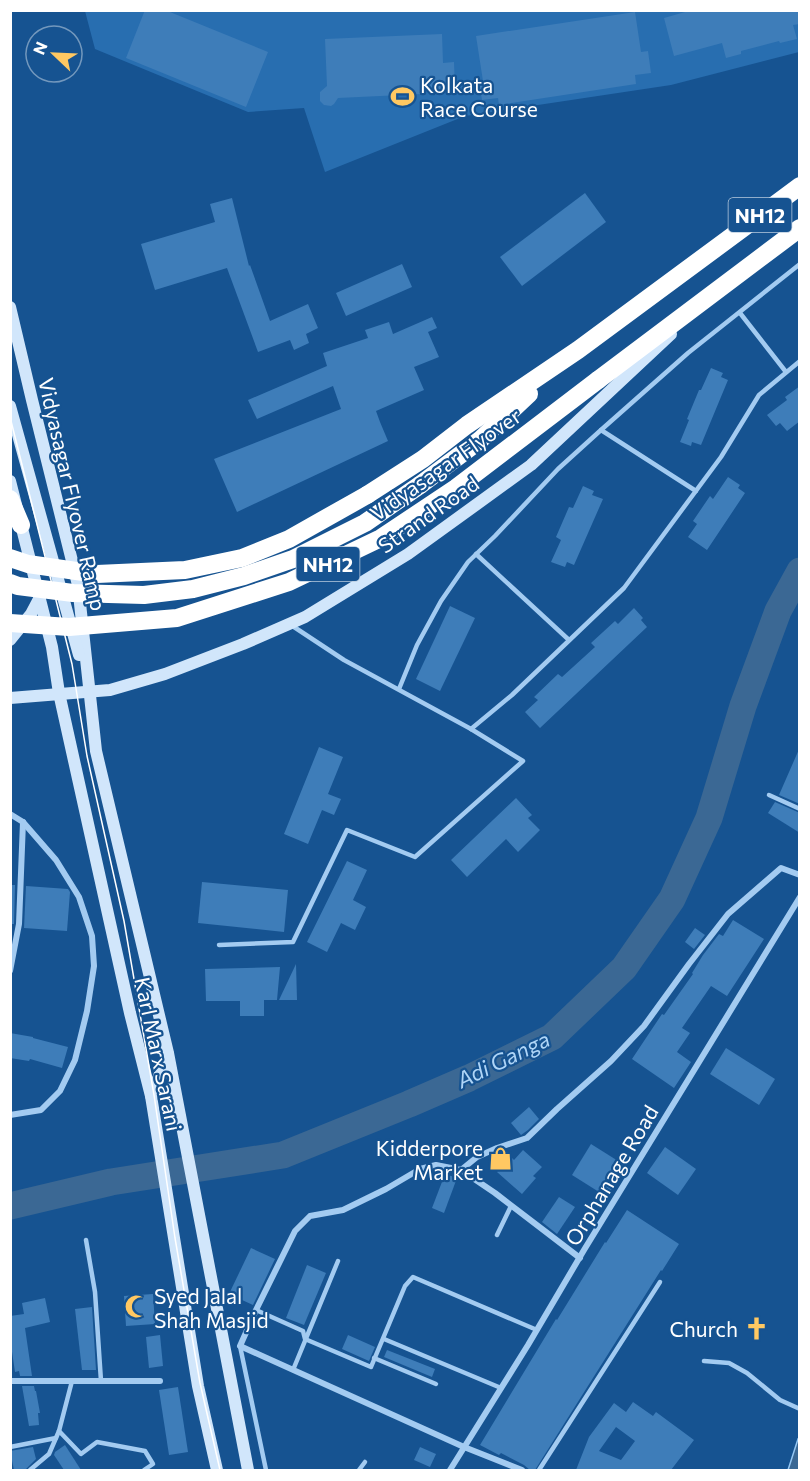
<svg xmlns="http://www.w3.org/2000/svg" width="810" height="1481" font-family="Commissioner,sans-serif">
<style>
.green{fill:#286eb0}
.water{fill:#3b6894;stroke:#95c7f3;stroke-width:1.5}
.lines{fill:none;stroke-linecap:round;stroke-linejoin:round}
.river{stroke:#3b6894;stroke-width:27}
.building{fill:#3e7db9;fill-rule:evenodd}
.lane{stroke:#a3cbf1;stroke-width:4.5}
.street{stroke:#a3cbf1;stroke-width:6}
.secondary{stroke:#d1e6fb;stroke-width:12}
.highway{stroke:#fff;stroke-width:18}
.tram{stroke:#fff;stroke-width:1.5}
.highway-bridge{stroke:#fff;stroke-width:18}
.labels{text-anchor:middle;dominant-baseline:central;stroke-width:4.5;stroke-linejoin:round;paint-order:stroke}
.shield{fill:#165391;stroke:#b9cbde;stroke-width:1.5}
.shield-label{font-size:20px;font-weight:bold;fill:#fff}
.poi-label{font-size:21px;fill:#fff;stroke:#165391;text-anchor:start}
.street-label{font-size:21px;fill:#fff;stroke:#165391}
.water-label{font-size:22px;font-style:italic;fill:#afd5f7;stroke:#165391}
</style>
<rect width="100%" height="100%" fill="#165391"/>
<!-- green -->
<path class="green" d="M85 11H799V52L671 85 465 116 325 172 304 108 248 112 95 49Z"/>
<!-- water -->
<path class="water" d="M798 1439 800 1440 799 1470H788Z"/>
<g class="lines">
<!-- river -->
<path class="river" d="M10 1206 111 1182 283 1155 409 1104 469 1078 552 1037 624 968 672 899 709 818 743 706 778 611 800 571"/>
</g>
<!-- building -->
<g class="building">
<path d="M145 10H165L268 52 246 107 126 58Z"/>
<path d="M692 10H800V24L793 25 797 39 780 43 779 41 741 51V54L726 58 722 43 674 56 664 18Z"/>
<path d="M635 12 641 52 648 51 651 73 635 75 636 84 499 105 498 98 482 100 479 82 483 81 476 36Z"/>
<path d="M442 34 443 63 454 62 455 89 421 90 422 94 338 98 334 104 331 106 324 105 320 101V92L327 86 325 39Z"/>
<path d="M585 193 606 222 522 286 500 257Z"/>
<path d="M232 198 249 266 250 265 270 321 308 304 318 328 306 334 309 343 294 350 290 340 258 352 227 268 155 290 141 244 215 222 210 204Z"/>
<path d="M402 264 412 287 346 316 336 293Z"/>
<path d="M432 317 437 328 428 332 439 357 414 367 424 390 376 411 380 422 388 441 237 512 214 459 341 409 333 386 257 419 248 400 327 366 323 353 368 338 365 330 389 322 393 334Z"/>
<path d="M711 368 723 373 721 377 728 380 701 445 692 442 691 446 680 442 689 420 687 419 699 390H701Z"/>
<path d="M800 386V421L787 431 780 423 776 426 767 415 787 400 785 397Z"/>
<path d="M728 477 740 485 738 488 745 493 707 550 688 537 697 524 693 521 710 496 713 499Z"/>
<path d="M583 486 594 491 592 495 603 499 574 565 567 562 565 567 551 562 561 540 556 537 569 507 573 508Z"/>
<path d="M450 606 475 618 440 691 416 679Z"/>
<path d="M634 608 643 618 641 620 647 627 540 728 525 712 538 700 534 697 558 674 562 677 595 647 591 643 615 621 618 624Z"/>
<path d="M319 747 343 757 328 794 341 799 334 815 322 810 308 844 284 834Z"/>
<path d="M800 747V804L779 795Z"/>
<path d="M516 798 532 815 528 818 540 830 518 852 506 839 467 877 451 860Z"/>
<path d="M775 802 800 813V833L768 813Z"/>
<path d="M347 861 367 870 353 900 366 907 355 930 341 923 327 952 307 942Z"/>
<path d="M202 882 288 890 284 932 198 923Z"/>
<path d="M10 885H15L14 924H10Z"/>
<path d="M26 886 68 889 70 892 67 931 24 928Z"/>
<path d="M733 920 764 939 727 996 711 986 682 1028 690 1033 677 1052 691 1062 674 1088 632 1059 662 1014 664 1015 693 974 692 973 703 955 719 934 723 936Z"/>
<path d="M695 928 705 935 694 949 685 942Z"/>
<path d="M296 964 297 1000H279Z"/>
<path d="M280 967 277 1000H264V1016H240V1001H206L205 969Z"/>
<path d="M10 1033 33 1037V1038L68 1047 62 1068 30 1059 29 1061 10 1058Z"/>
<path d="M726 1048 775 1079 759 1105 710 1074Z"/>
<path d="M529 1107 539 1119 528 1130 521 1135 511 1123Z"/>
<path d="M591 1144 626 1166 607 1197 572 1175Z"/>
<path d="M665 1147 696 1169 678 1195 647 1173Z"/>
<path d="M523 1150 542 1167 533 1176 536 1178 522 1194 497 1172 510 1156 514 1160Z"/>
<path d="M445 1174 457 1178 444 1213 432 1208Z"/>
<path d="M559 1197 575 1207 557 1234 542 1222Z"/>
<path d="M627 1210 679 1244 662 1271 661 1270 535 1470H530L524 1465 501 1453 499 1455 480 1445 556 1319 557 1320 605 1242 606 1243Z"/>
<path d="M251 1248 275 1259 253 1305 229 1294Z"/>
<path d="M307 1265 326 1273 304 1325 286 1318Z"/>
<path d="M153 1294 155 1324 126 1326 124 1296Z"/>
<path d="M45 1298 50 1322 25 1328 32 1376H20L19 1371 15 1372 10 1338V1316L24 1314 22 1303Z"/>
<path d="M92 1307 96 1370H82L75 1309Z"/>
<path d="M160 1335 163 1366 149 1368 146 1337Z"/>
<path d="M348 1335 375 1347 369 1361 342 1349Z"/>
<path d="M387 1350 435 1369 432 1377 384 1357Z"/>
<path d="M22 1386H34L35 1391H36L40 1413H38L39 1425 29 1426Z"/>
<path d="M178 1387 188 1452 169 1455 159 1390Z"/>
<path d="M633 1402 653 1416 656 1412 694 1440 671 1470H576L589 1437 614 1403 626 1412ZM616 1427 635 1441 621 1460 599 1451Z"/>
<path d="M65 1445 81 1470H64L54 1455 55 1452Z"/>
<path d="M33 1447 36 1459 25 1470H14L10 1451Z"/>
<path d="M420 1447 436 1454 430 1467 414 1460Z"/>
</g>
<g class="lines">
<!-- lane -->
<g class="lane">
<path d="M740 313 786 372"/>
<path d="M601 430 696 491"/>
<path d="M476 554 569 640"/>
<path d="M399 689 417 645 441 601 468 562 495 536 558 469 601 430 688 353 800 264"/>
<path d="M471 729 512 695 624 588 721 457 759 395 800 361"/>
<path d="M769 795 800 809"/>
<path d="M219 945 293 942 347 830 415 857 523 761 471 729 344 660 291 625"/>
<path d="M497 1235 511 1206"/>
<path d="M86 1240 95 1292 101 1381"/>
<path d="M256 1310 303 1331 305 1339 371 1367 405 1286 413 1277 537 1330"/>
<path d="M384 1339 501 1388"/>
<path d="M240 1346 266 1470"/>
<path d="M374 1358 436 1384"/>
<path d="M704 1361 729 1363 747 1373 780 1400 800 1409"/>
<path d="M293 1370 338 1261"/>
<path d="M59 1431 81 1454 97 1442 145 1451 153 1464 144 1470"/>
<path d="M10 1447 56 1438"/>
<path d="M30 1470 49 1454 59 1431 72 1381"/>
<path d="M359 1470 365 1462"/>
<path d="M539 1470 660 1282"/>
</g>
<!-- street -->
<g class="street">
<path d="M10 814 23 822 56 860 79 897 92 936 94 966 87 1011 75 1060 60 1091 41 1110 10 1115"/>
<path d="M10 971 19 924 23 822"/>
<path d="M461 1170 477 1157 497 1148 527 1138 557 1109 611 1061 644 1026 689 964 728 914 781 868 800 875"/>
<path d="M10 1381H160"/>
<path d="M450 1470 528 1345 584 1250 800 897"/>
<path d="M522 1470 464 1447 240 1346 256 1310 295 1231 310 1216 343 1210 386 1189 420 1169 436 1165 461 1170 495 1193 580 1258"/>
</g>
<!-- secondary -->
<g class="secondary">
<path d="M10 307 32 400 78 585 96 751 168 1053 248 1470"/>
<path d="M10 406 79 655"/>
<path d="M10 481 52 647 59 693 130 1013 151 1096 198 1386 217 1470"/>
<path d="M10 640 31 614 40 597"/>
<path d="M10 698 110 690 165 674 243 644 305 617 408 554 531 465 671 334"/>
<path d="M151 1096 168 1054"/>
</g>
<!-- highway -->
<g class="highway">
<path d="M598 380 800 228"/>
<path d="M420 485 480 440 529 394"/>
<path d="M367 495 423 459 467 425 578 350 800 186"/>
<path d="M10 499 21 525"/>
</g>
<!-- tram -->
<path class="tram" d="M10 417 72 664 87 756 124 921 154 1095 175 1238 200 1383 220 1470"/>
<!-- highway-bridge -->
<g class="highway-bridge">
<path d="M10 558 28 564 97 574 185 570 242 558 289 539 367 495"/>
<path d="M10 583 18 586 73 593 144 595 193 589 244 576 293 559 365 523 420 485"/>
<path d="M10 623 69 627 177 618 289 582 381 538 456 488 598 380"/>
</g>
</g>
<!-- icons -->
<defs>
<symbol id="stadium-bare" viewBox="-9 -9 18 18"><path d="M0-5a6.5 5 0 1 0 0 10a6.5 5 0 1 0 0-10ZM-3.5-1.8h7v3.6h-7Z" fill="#ffc862" stroke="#165391" stroke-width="2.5" paint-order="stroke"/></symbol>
<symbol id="shop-bare" viewBox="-9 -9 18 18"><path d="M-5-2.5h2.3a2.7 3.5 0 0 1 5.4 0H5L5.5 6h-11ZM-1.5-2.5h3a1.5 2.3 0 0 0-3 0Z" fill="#ffc862" stroke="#165391" stroke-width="2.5" paint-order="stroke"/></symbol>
<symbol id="mosque-bare" viewBox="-9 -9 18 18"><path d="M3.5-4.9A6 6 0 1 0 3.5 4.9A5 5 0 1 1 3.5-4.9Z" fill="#ffc862" stroke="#165391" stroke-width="2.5" paint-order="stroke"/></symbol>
<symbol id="church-bare" viewBox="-9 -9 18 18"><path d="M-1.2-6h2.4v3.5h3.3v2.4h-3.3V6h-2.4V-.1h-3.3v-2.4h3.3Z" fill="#ffc862" stroke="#165391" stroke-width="2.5" paint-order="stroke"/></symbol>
</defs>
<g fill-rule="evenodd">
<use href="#stadium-bare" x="386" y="80" width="33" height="33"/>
<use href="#shop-bare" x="484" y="1142" width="33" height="33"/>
<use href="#mosque-bare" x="120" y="1290" width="33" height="33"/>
<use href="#church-bare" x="740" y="1312" width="33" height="33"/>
</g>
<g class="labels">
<!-- shield labels -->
<g class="shield">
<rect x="728.5" y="198" width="63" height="34" rx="4.5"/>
<rect x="296.5" y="547" width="63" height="34" rx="4.5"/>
</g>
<g class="shield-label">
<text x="760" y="215">NH12</text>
<text x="328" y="564">NH12</text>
</g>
<!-- poi labels -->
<g class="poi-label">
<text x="420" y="84">Kolkata<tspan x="420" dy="24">Race Course</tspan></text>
<text x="483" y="1147" text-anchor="end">Kidderpore<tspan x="483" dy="24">Market</tspan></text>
<text x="154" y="1295">Syed Jalal<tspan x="154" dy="24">Shah Masjid</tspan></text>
<text x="738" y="1328" text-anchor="end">Church</text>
</g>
<!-- street labels -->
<g class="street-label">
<text transform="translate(445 464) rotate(-35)">Vidyasagar Flyover</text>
<text transform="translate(73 494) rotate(77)">Vidyasagar Flyover Ramp</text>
<text transform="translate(428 514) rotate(-35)">Strand Road</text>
<text transform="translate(159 1054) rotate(78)">Karl Marx Sarani</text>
<text transform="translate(611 1175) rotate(-59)">Orphanage Road</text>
</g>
<!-- water labels -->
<g class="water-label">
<text transform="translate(503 1059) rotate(-26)">Adi Ganga</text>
</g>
</g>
<!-- border -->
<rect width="810" height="1481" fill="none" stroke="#ffffff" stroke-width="24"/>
<!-- north arrow -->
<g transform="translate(54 54) rotate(293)"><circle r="28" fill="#165391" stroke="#7398bd" stroke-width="1.5"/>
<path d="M0-4.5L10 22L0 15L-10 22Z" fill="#ffc862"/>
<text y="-9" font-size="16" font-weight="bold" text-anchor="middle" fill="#ffffff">N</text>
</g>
</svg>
